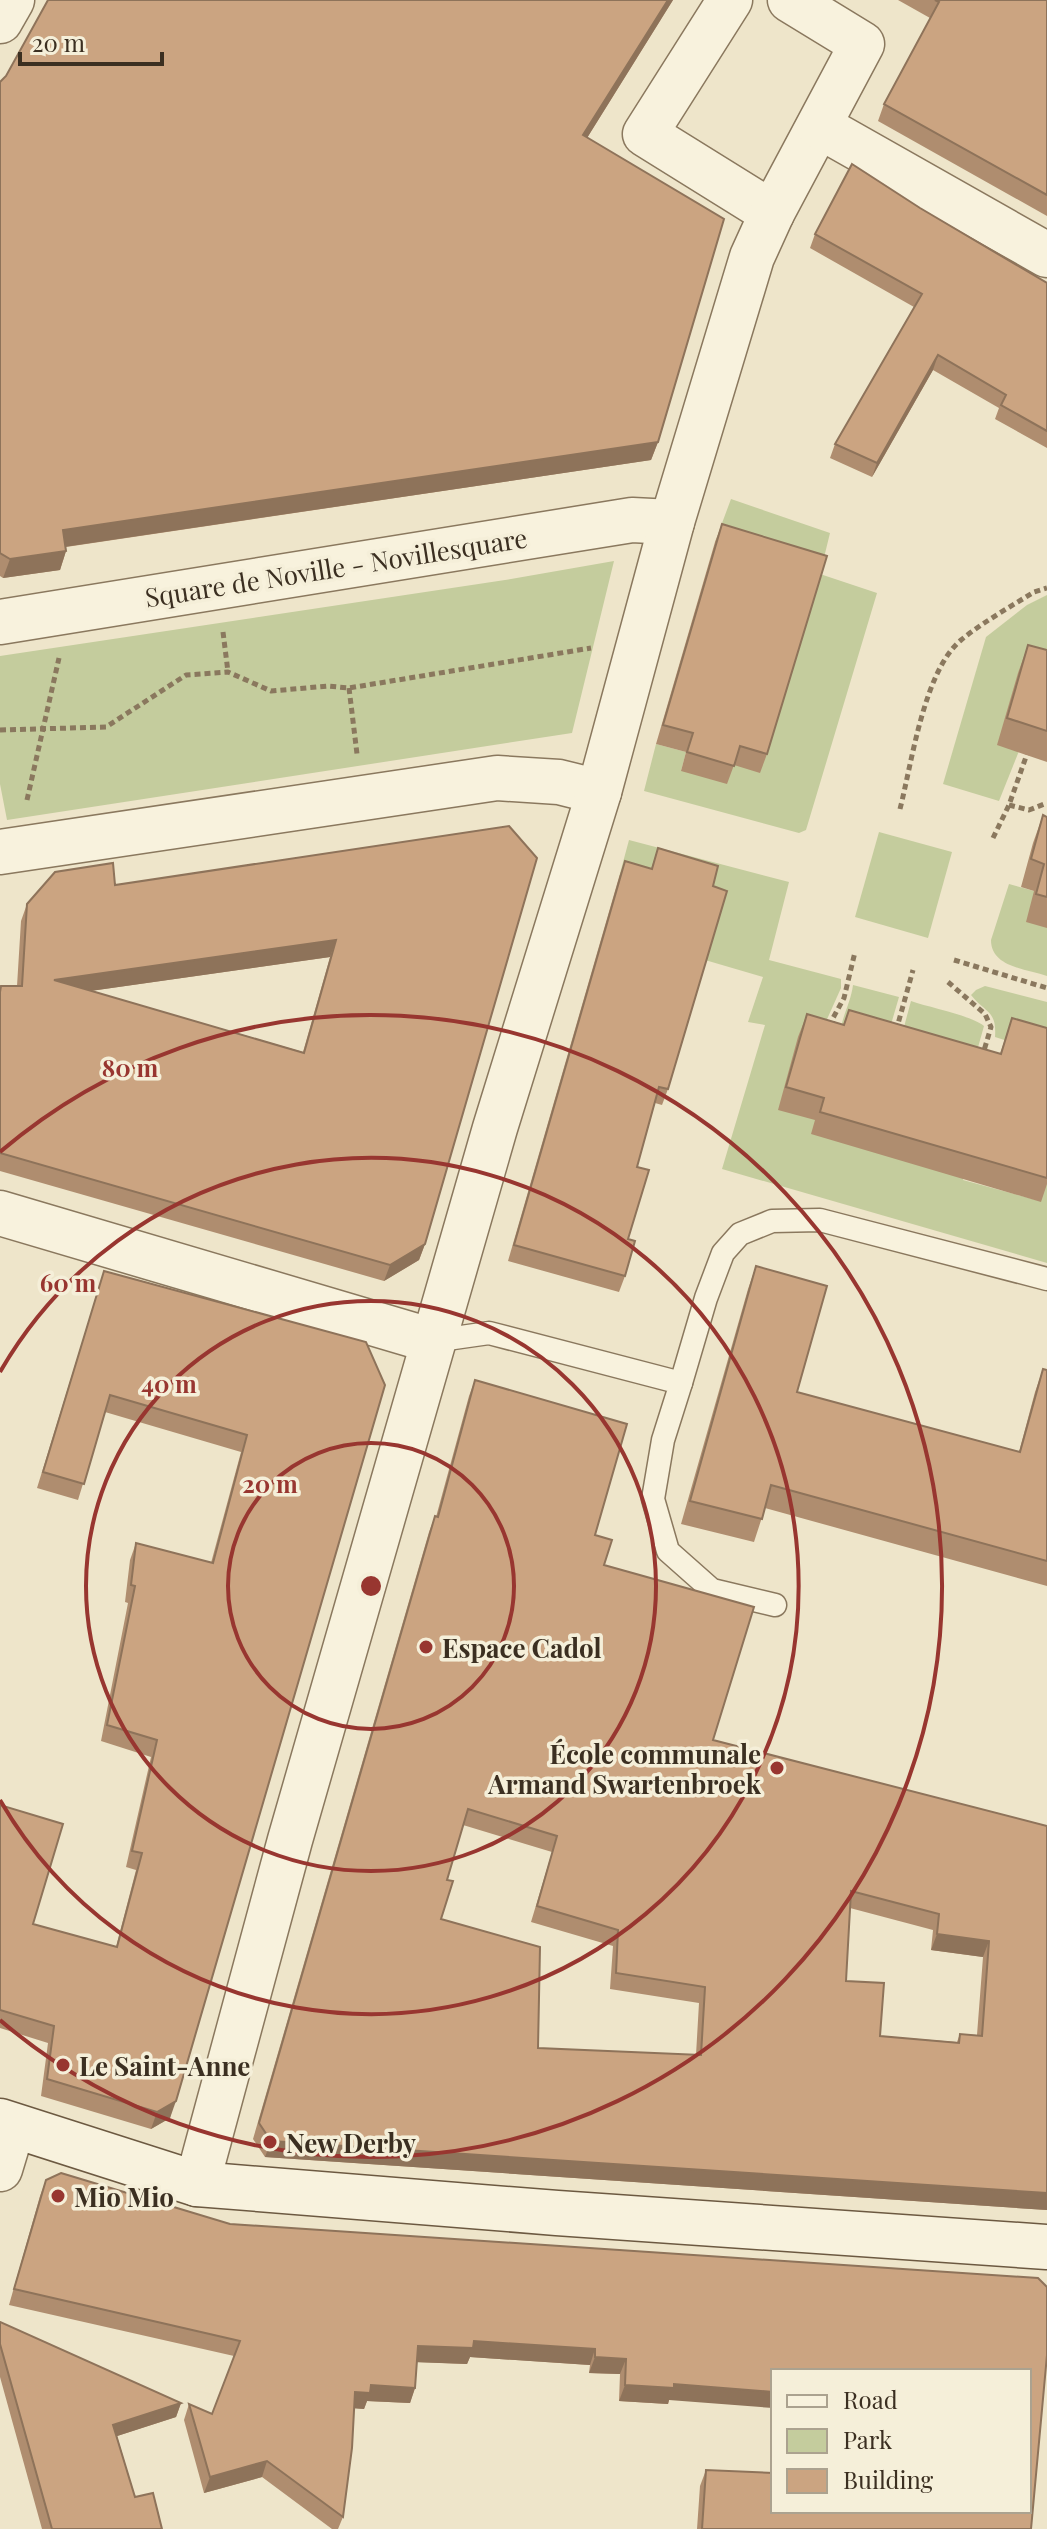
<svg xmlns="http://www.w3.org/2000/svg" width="1047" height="2529" font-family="'Playfair Display',serif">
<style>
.green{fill:#c4cc9d}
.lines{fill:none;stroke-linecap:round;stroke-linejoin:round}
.lane-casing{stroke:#8a785e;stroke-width:25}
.street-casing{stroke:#8a785e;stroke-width:47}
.secondary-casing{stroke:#6c5941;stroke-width:47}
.path{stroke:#8a785e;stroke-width:5;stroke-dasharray:6 4;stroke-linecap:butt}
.lane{stroke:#f8f2dd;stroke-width:22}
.street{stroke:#f8f2dd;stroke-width:44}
.secondary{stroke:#f8f2dd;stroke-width:44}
.wall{fill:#af8d6f;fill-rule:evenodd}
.shaded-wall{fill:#8e735a}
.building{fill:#cba481;stroke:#8e735a;stroke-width:2;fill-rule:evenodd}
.ring{fill:none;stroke:#983630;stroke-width:4}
.poi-dot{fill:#983630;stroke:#f5efd9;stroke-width:3}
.labels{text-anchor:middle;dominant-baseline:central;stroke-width:7;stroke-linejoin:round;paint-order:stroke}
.street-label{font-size:26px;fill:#3b2f21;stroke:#f5efd9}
.poi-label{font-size:26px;font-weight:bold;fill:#3b2f21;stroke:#f5efd9;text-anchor:start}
.centre{fill:#983630;stroke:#f5efd9;stroke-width:4}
.ring-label{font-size:24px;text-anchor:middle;font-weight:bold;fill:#983630;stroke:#f5efd9;stroke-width:7;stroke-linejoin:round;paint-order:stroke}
</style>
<rect width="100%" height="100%" fill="#eee5ca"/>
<!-- green -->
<g class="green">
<path d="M731 499 830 533 820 574 877 593 806 830 799 833 644 791 656 744 686 752 681 771 801 548 749 533 742 550 715 542Z"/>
<path d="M614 561 572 733 7 820 0 784V656L511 579Z"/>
<path d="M1047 595V681L999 801 943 784 986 637 1027 605Z"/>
<path d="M879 832 952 852 928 938 855 917Z"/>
<path d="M629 840 789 882 769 960 841 979V988L824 1026 815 1120 967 1167 963 1180 1040 1201 1047 1179V1263L722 1169 765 1025 748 1022 763 977 705 960 646 885 619 877Z"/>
<path d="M1009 884 1034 891 1047 928V976C1026 969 991 967 991 940Z"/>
<path d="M853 985 899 997 885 1045 840 1033C842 1016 851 1002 853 985Z"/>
<path d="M985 986 1047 1002V1028L1033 1024 1024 1046 995 1037C997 1010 985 1013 971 995L976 990Z"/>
<path d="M911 1001C931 1008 970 1015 984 1026L968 1083 898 1049Z"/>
</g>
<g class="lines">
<defs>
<g id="lane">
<path d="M433 1341 489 1333 681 1383 663 1440 653 1499 668 1551 712 1590 775 1605"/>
<path d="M681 1383 706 1298 723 1253 740 1234 772 1221 820 1220 1047 1279"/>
</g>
<g id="street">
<path d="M730 0 645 134 772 213 862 44 790 0"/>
<path d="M0 21 12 0"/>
<path d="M819 126 1047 255"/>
<path d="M0 622 632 520 672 522"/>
<path d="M0 852 497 778 559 782 599 792"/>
<path d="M0 1213 433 1341"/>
<path d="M0 2169 13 2126"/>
<path d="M197 2184 290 1840 495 1128 599 792 672 522 752 257 772 213"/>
</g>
<path id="secondary" d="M0 2121 197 2184 557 2213 1047 2247"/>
</defs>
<!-- lane casing -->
<use href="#lane" class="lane-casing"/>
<!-- street casing -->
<use href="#street" class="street-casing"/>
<!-- secondary casing -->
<use href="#secondary" class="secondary-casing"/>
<!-- path -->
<g class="path">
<path d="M223 632 228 672"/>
<path d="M349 688 357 754"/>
<path d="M0 730 106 727 186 675 228 672 271 691 328 686 349 688 591 648"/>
<path d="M27 800 59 658"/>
<path d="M1009 805 1029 810 1047 803"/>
<path d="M900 809C912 762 924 671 961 640 983 622 1010 607 1034 592L1047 588"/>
<path d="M993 838 1009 805 1027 754"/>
<path d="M954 960 1047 988"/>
<path d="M948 982 985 1014 991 1027 983 1054"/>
<path d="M832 1027 833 1018 844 998 855 952"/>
<path d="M896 1031 913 970"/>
</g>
<!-- lane -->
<use href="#lane" class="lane"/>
<!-- street -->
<use href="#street" class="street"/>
<!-- secondary -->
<use href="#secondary" class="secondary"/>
</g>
<!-- wall -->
<g class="wall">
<path d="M48 0H673L587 138 658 442 651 460 66 547V551L60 570 3 578 0 576V82L6 76Z"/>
<path d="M898 0H1047V216L878 121 884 104 930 18Z"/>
<path d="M920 208 1047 283V448L995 419 999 408 933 370 872 477 830 458 835 444 914 307 810 248 815 234Z"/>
<path d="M722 524 767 754 760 773 734 765 727 784 681 771 686 752 656 744 715 542Z"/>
<path d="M1028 645 1047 650V762L997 745 1018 673Z"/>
<path d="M1043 815 1047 817V928L1026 922 1034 891 1021 887 1033 843Z"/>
<path d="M509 826 425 1244 419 1260 384 1281 0 1171V989L1 986H17L21 921 27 904 115 885ZM330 957 303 1052 90 991Z"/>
<path d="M658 848 713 886 668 1089 662 1105 655 1103 637 1167 628 1239 625 1276 619 1292 508 1261 619 877 625 861 651 869Z"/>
<path d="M849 1010 1000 1054 1012 1018 1047 1028V1184L1041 1202 811 1134 815 1120 778 1110 798 1037 807 1014 843 1025Z"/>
<path d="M756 1266 797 1392 1019 1452 1035 1392 1043 1369 1047 1370V1586L765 1508 754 1542 681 1524 748 1289Z"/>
<path d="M104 1271 366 1342 170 2118 151 2129 41 2096 48 2043 0 2028V1805L33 1924 116 1947 136 1870 126 1867 151 1757 101 1741 128 1603 125 1602 130 1560 136 1543 211 1563 241 1452 105 1412 78 1500 37 1488Z"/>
<path d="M475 1380 595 1535 604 1565 713 1740 1047 1826V2210L265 2157 253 2139 429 1532 435 1516 436 1517 469 1396ZM463 1825 552 1852 531 1922 613 1946 610 1989 699 2003 696 2055 538 2048 441 1919 447 1880ZM850 1908 933 1930 931 1950 983 1957 977 2035 960 2034 957 2042 880 2036 846 1981Z"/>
<path d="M46 2180 230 2224 1038 2278 1031 2529H697L700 2486 706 2470 773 2511 1029 2371 669 2400 668 2404 619 2401 620 2374 589 2373 590 2365 470 2357 467 2364 417 2362 415 2388 410 2403 367 2401 364 2409 354 2408 343 2517 338 2529H332L262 2477 204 2493 184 2420 189 2404 212 2414 234 2356 9 2305 40 2196Z"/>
<path d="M0 2322 181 2403 176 2417 117 2436 135 2497 162 2529H42L0 2377Z"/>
</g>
<!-- shaded-wall -->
<g class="shaded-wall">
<path d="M668 0H673L577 154 583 135Z"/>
<path d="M938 355 933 370 872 477 877 463Z"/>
<path d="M658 442 651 460 57 548 63 530Z"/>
<path d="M66 551 60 570 3 578 10 559Z"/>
<path d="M336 940 330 957 48 997 54 980Z"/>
<path d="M425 1244 419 1260 384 1281 390 1265Z"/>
<path d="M937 1934 989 1941 983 1957 931 1950Z"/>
<path d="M176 2101 170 2118 151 2129 157 2112Z"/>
<path d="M271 2141 1047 2193V2210L265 2157Z"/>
<path d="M474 2341 595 2349 590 2365 470 2357 467 2364 412 2362 418 2346Z"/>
<path d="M595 2357 626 2359 620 2374 589 2373Z"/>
<path d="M674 2384 773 2392V2408L669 2400 668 2404 619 2401 625 2385Z"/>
<path d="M371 2385 415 2388 410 2403 367 2401 364 2409 350 2408 355 2392Z"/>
<path d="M181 2403 176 2417 108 2439 113 2425Z"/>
<path d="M267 2461 262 2477 204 2493 210 2477Z"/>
</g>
<!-- building -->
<g class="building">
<path d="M48 0H668L583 135 724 219 658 442 63 530 66 551 10 559 0 553V82L6 76Z"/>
<path d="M935 0H1047V195L884 104 939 2Z"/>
<path d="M852 164 920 208 1047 283V431L1001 405 1006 395 938 355 877 463 835 444 922 294 815 234Z"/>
<path d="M722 524 827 556 767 754 740 746 734 766 687 752 693 733 663 725Z"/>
<path d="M1028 645 1047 650V731L1007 718Z"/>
<path d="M1043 815 1047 817V897L1036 894 1044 864 1031 859Z"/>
<path d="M509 826 537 858 425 1244 390 1265 0 1153V992L1 986H22L27 904 55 872 113 863 115 885ZM336 940 304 1053 54 980Z"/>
<path d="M658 848 718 866 713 886 727 891 668 1089 659 1087 637 1167 649 1170 628 1239 635 1241 625 1276 514 1245 625 861 652 869Z"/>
<path d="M849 1010 1001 1054 1012 1018 1047 1028V1178L820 1112 824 1098 786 1087 807 1014 844 1025Z"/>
<path d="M756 1266 827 1286 797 1392 1020 1452 1043 1369 1047 1370V1561L771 1485 762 1519 690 1501Z"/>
<path d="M104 1271 366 1342 385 1385 176 2101 157 2112 47 2079 54 2026 0 2010V1805L63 1824 33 1924 117 1947 142 1853 132 1851 157 1740 107 1725 135 1586 131 1585 136 1543 213 1563 247 1435 110 1395 84 1484 43 1472Z"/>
<path d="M475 1380 627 1424 595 1535 612 1540 604 1565 754 1607 713 1740 1047 1826V2193L271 2141 259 2123 435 1516 438 1517ZM468 1809 557 1836 537 1906 618 1930 616 1973 705 1987 701 2055 538 2048 540 1947 441 1919 453 1881 447 1880ZM851 1891 939 1914 937 1934 989 1941 982 2036 960 2034 959 2043 880 2036 884 1983 846 1981Z"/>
<path d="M61 2173 230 2224 1038 2278 1047 2287V2355L1031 2529H702L706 2470 773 2473V2511H1029V2371H773V2392L674 2384V2388L625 2385 626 2359 595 2357V2349L474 2341 473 2348 418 2346 415 2388 371 2385 370 2393 355 2392 352 2448 343 2517 267 2461 210 2477 189 2404 212 2414 240 2341 14 2289 46 2180Z"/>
<path d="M0 2322 181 2403 113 2425 135 2497 153 2493 162 2529H52L0 2344Z"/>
</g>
<!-- distance rings -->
<g class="ring">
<circle cx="371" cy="1586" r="143"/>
<circle cx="371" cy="1586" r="285"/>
<path d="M0 1372A428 428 0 1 1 0 1800"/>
<path d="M0 1152A571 571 0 1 1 0 2020"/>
</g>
<!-- markers -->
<g class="poi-dot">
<circle cx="426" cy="1647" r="8"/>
<circle cx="777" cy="1768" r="8"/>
<circle cx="63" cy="2065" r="8"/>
<circle cx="270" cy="2142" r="8"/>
<circle cx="58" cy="2196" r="8"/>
</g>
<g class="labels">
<!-- street labels -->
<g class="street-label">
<text transform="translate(336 567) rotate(-9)">Square de Noville - Novillesquare</text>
</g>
<!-- poi labels -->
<g class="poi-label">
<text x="442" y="1647">Espace Cadol</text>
<text x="761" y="1753" text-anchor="end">École communale<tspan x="761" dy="30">Armand Swartenbroek</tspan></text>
<text x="79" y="2065">Le Saint-Anne</text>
<text x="286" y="2142">New Derby</text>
<text x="74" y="2196">Mio Mio</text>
</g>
</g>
<circle cx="371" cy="1586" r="12" class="centre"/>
<g class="ring-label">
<text x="130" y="1077">80 m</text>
<text x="68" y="1292">60 m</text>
<text x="169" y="1393">40 m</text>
<text x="270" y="1493">20 m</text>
</g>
<!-- legend -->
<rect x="771" y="2369" width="260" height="144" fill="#f5efd9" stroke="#aba28f" stroke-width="2"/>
<rect x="787" y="2395" width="40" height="12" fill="#f8f2dd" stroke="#aba28f" stroke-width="2"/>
<text x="843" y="2409" font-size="24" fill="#3b2f21">Road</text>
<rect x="787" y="2429" width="40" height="24" fill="#c4cc9d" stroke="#aba28f" stroke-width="2"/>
<text x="843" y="2449" font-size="24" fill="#3b2f21">Park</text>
<rect x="787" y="2469" width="40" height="24" fill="#cba481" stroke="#aba28f" stroke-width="2"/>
<text x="843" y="2489" font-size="24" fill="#3b2f21">Building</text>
<!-- scale -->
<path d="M20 52v12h142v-12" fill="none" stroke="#3b2f21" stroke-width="4"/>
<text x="32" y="52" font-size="24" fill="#3b2f21" stroke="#f5efd9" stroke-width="6" paint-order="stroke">20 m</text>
</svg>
